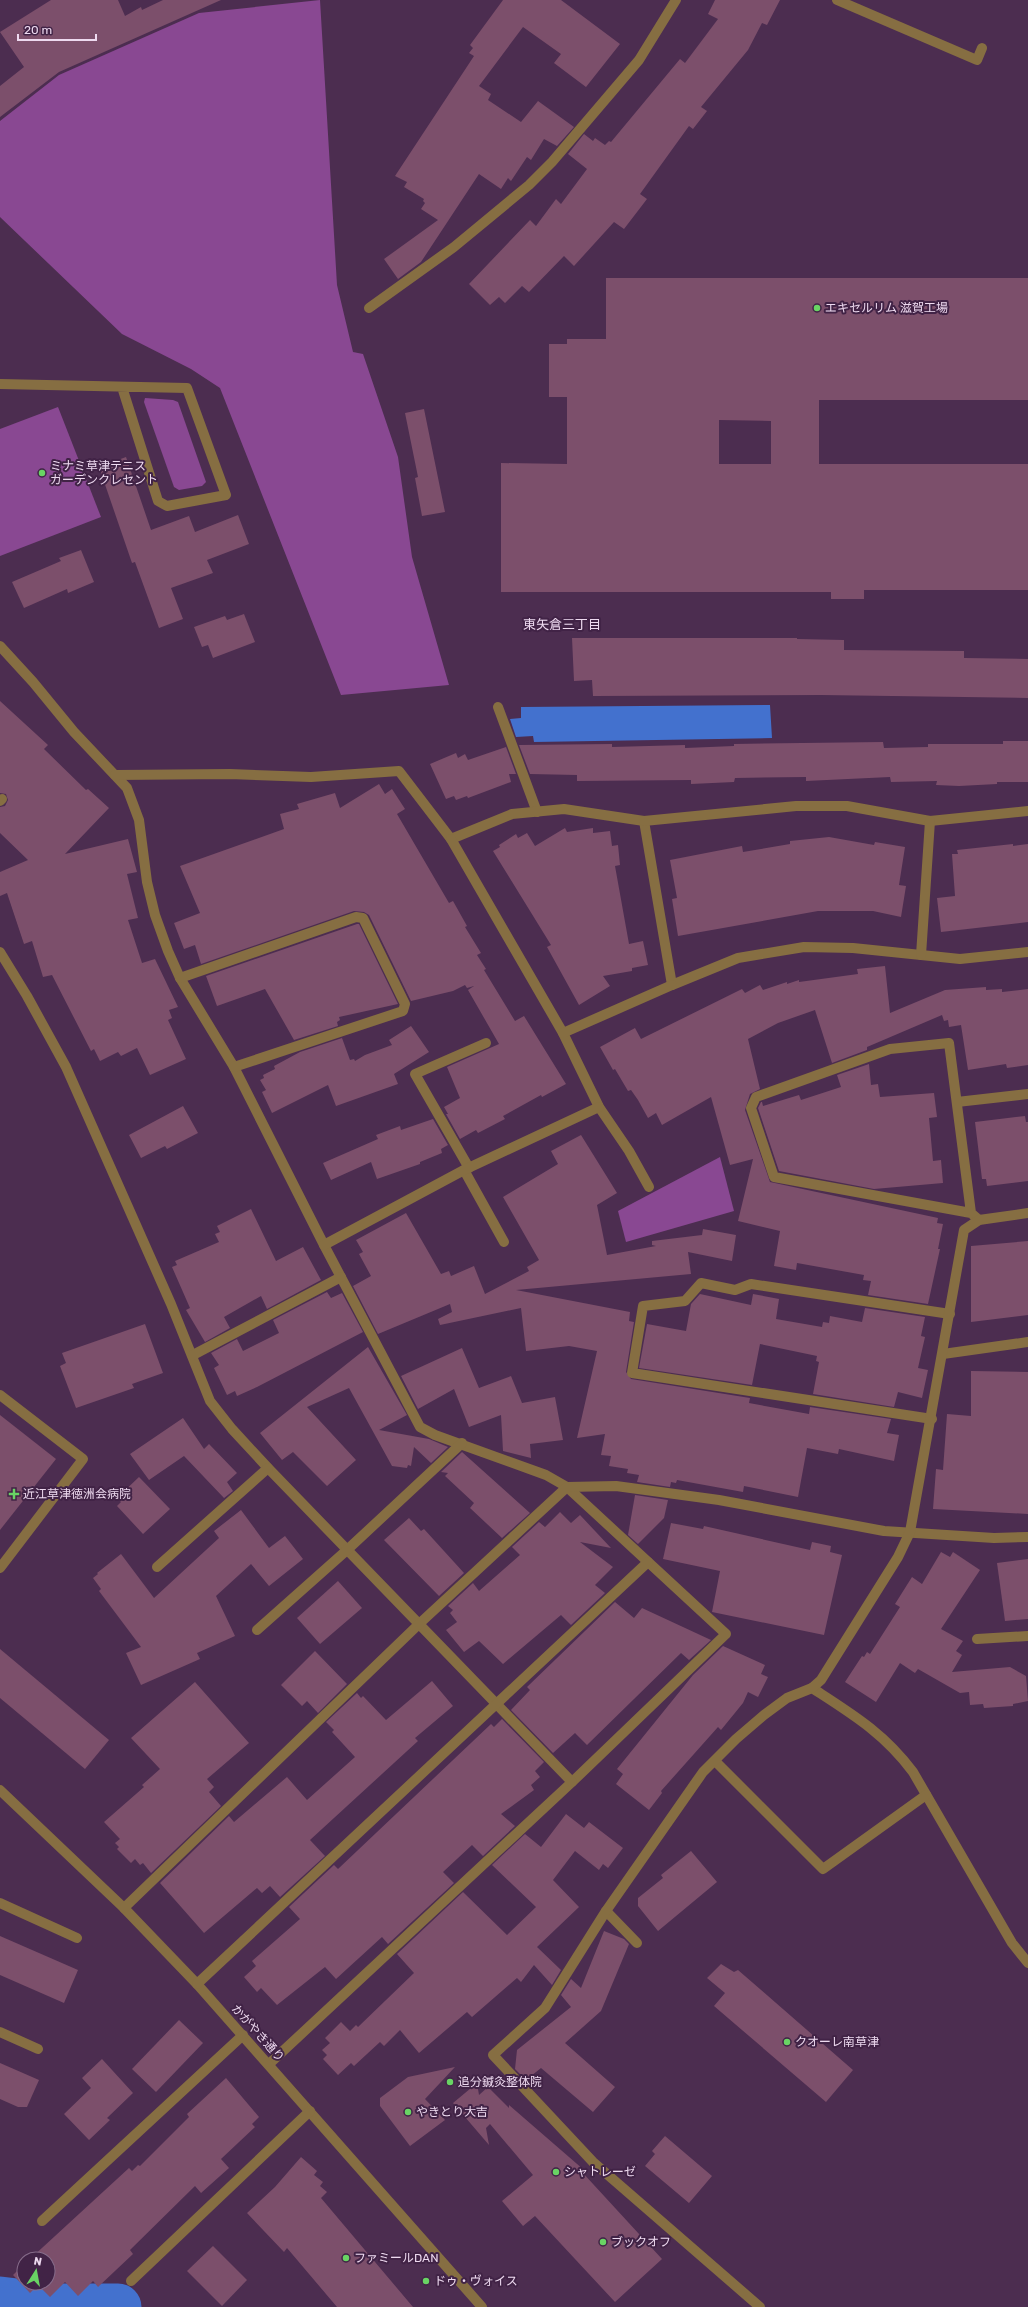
<svg xmlns="http://www.w3.org/2000/svg" width="1028" height="2307" font-family="Rubik,'Noto Sans JP',sans-serif">
<style>
.green{fill:#894892}
.water{fill:#4371ce}
.lines{fill:none;stroke-linecap:round;stroke-linejoin:round}
.river{stroke:#4371ce;stroke-width:47}
.building{fill:#7c4f6b;fill-rule:evenodd}
.minor{stroke:#866e42;stroke-width:10}
.poi-dot{fill:#69d464;stroke:#412346;stroke-width:1.5}
.labels{text-anchor:middle;dominant-baseline:central;stroke-width:4;stroke-linejoin:round;paint-order:stroke}
.poi-label{font-size:12px;fill:#eedaf0;stroke:#412346;text-anchor:start}
.street-label{font-size:12px;fill:#eedaf0;stroke:#412346}
.neighbourhood-label{font-size:13px;fill:#eedaf0;stroke:#412346}
</style>
<rect width="100%" height="100%" fill="#4c2d50"/>
<!-- green -->
<g class="green">
<path d="M320 0 337 285 353 352 363 354 398 457 412 557 449 685 341 695 220 388 191 369 122 334 0 217V121L59 75 199 13Z"/>
<path d="M145 398 173 400 178 402 206 482 202 486 179 490 174 487 144 402Z"/>
<path d="M58 407 101 517 0 556V429Z"/>
<path d="M720 1157 734 1211 626 1242 618 1211Z"/>
</g>
<!-- water -->
<path class="water" d="M770 705 772 738 534 742 533 736 516 737 510 719 521 718V707Z"/>
<g class="lines">
<!-- river -->
<path class="river" d="M0 2300 58 2307H118"/>
</g>
<!-- building -->
<g class="building">
<path d="M51 0H118L125 16 141 7 142 10 163 0H221L59 72 0 117V86L24 67 0 32Z"/>
<path d="M503 0H561L620 44 586 87 554 63 561 54 523 27 479 86 491 94 488 100 521 122 538 101 574 127 557 146 544 139 531 160 527 157 511 181 508 178 501 189 479 174 421 262 398 279 384 259 438 220 421 209 425 203 423 201 424 199 404 187 407 182 395 176 474 56 469 53 473 48 470 45Z"/>
<path d="M715 0H780L767 25 762 23 748 50 701 107 707 111 693 129 689 126 640 194 647 199 624 229 614 222 574 266 564 256 529 292 522 286 505 303 499 297 490 305 469 284 530 220 536 226 556 199 561 204 587 169 568 154 584 134 593 141 595 138 605 145 609 141 611 142 680 59 685 63 718 19 708 14Z"/>
<path d="M606 278H1028V400H819V464H1028V590H864V599H831V592H501V463L567 464V397H549V344H567V339H606ZM719 420 771 421V464H719Z"/>
<path d="M424 409 445 512 422 516 415 478 418 477 405 413Z"/>
<path d="M126 457 151 530 189 516 195 532 238 515 249 544 207 560 213 573 171 588 183 619 159 628 135 562 132 563 99 467Z"/>
<path d="M81 550 94 582 68 593 67 589 24 608 12 582 61 561 59 558Z"/>
<path d="M244 614 255 642 213 658 208 645 202 647 194 627 225 616 227 620Z"/>
<path d="M572 638H797V639L844 640V650L964 651V658L1028 659V698L821 695 593 696 592 680 574 681Z"/>
<path d="M0 701 48 745 44 749 86 790 88 789 109 808 65 854 128 839 137 872 127 874 138 918 128 920 142 963 155 959 178 1007 169 1010 172 1018 168 1020 186 1059 150 1075 137 1048 121 1056 118 1052 100 1061 94 1049 91 1051 52 975 43 977 32 941 24 944 7 893 0 896V872L28 860 0 833V807L5 806 8 800 6 794 0 793Z"/>
<path d="M1003 741H1028V782H997V784L959 786 936 785 937 781 891 782 890 777 806 781V777L735 778 734 782 691 784V780L577 781V775L530 774 519 745 612 744V747L685 745V748L734 746V744L883 742 884 748 928 747V744H1003Z"/>
<path d="M506 747 516 774H509L511 782 468 798 467 796 456 800 454 796 446 799 430 764 456 753 458 758 465 754 468 760Z"/>
<path d="M379 784 385 794 392 789 405 809 397 814 449 903 453 901 467 926 465 927 481 953 477 955 486 969 484 970 515 1021 524 1016 566 1084 542 1097 541 1095 503 1116 505 1119 478 1133 476 1130 460 1139 446 1114H448L444 1107 460 1098 447 1067 499 1044 468 990 474 986 467 988 465 985 453 991 411 1001 369 915 364 912 354 911 201 964 195 945 184 949 174 923 200 913 180 866 284 829 280 814 299 809 297 804 335 793 340 808Z"/>
<path d="M565 828 567 832 593 828V833L610 831 612 846 618 845 620 865 615 866 629 944 643 941 648 965 632 968V971L603 976 610 986 579 1005 547 947 551 945 493 851 500 847 499 845 516 834 518 838 527 833 535 846Z"/>
<path d="M829 837 874 845 875 842 905 847 899 885 906 886 901 917 873 911H818L678 936 672 899 677 898 670 860 742 846 743 852 790 844V841Z"/>
<path d="M1013 844V846L1028 844V922L941 932 937 898 955 896 952 854H958L957 850Z"/>
<path d="M357 924H359L398 1004 339 1017 340 1020 337 1022 338 1026 294 1040 265 989 217 1006 206 976Z"/>
<path d="M885 966 890 1013 945 990 986 987V990L1002 989V992L1028 989V1065L1007 1068 1006 1064 968 1070 961 1025 949 1027 948 1020 944 1021 942 1015 867 1047V1050L832 1063 815 1010 778 1023 748 1039 760 1089 750 1094 745 1110 770 1182 938 1218 937 1223 943 1224 938 1249H940L928 1304 868 1295 871 1281 863 1280 864 1275 797 1263 796 1270 774 1266 780 1231 738 1221 753 1159 730 1165 711 1097 662 1125 656 1113 648 1118 638 1100 631 1090 628 1091 615 1069 613 1070 600 1047 635 1028 641 1039 742 989 745 993 760 985 763 990 787 982V984L799 980V982L858 974 857 969Z"/>
<path d="M411 1026 429 1052 394 1074 398 1084 336 1106 328 1085 272 1113 262 1092 266 1090 260 1080 264 1078 263 1075 275 1069 274 1066 300 1052 342 1038 350 1060 354 1059 355 1061 365 1055 392 1045 389 1040Z"/>
<path d="M869 1064 871 1085 878 1084 880 1097 934 1093 937 1117 929 1118 933 1161 941 1160 943 1183 874 1189 779 1171 758 1108 761 1102H762L763 1106 799 1095 801 1100 841 1087 837 1075Z"/>
<path d="M183 1106 198 1133 167 1149 165 1146 141 1158 129 1135Z"/>
<path d="M1025 1116 1026 1122H1028V1181L987 1186 986 1179H982L975 1122Z"/>
<path d="M433 1119 448 1145 441 1149 442 1153 420 1162V1164L377 1179 371 1162 331 1180 323 1163 378 1139 376 1135 400 1126 401 1130Z"/>
<path d="M581 1135 617 1193 597 1205 607 1255 656 1246 652 1245V1241L702 1235 703 1229 736 1235 732 1261 688 1252 691 1274 516 1290 630 1312 629 1321 634 1322 626 1372 631 1379 750 1398 749 1403 809 1414 810 1407 891 1419 887 1433 899 1435 894 1461 839 1449 838 1454 807 1448 798 1497 744 1486 743 1492 677 1480 676 1483 671 1482 670 1487 637 1482 639 1475 627 1473 628 1469 609 1466 611 1456 601 1455 605 1434 577 1438 597 1351 569 1346 526 1351 521 1308 440 1325 438 1319 452 1312 450 1304 378 1334 353 1286 371 1276 359 1254 363 1252 356 1240 406 1213 441 1274 449 1271 451 1276 474 1266 485 1294 529 1271 527 1267 539 1260 503 1197 558 1164 551 1151Z"/>
<path d="M251 1209 276 1261 303 1247 321 1280 267 1309 261 1296 224 1317 230 1328 205 1342 186 1310 190 1308 172 1267 177 1265 175 1261 219 1242 215 1234 220 1232 217 1226Z"/>
<path d="M1028 1241V1315L971 1322V1246Z"/>
<path d="M327 1292 331 1298 342 1293 363 1332 257 1387 237 1396 235 1391 227 1395 214 1368 219 1365 211 1353 237 1339 243 1351 279 1333 273 1320Z"/>
<path d="M700 1294 751 1305 753 1294 779 1299 776 1319 822 1327 823 1322 829 1323 830 1316 862 1322 865 1308 925 1317 921 1336 925 1337 918 1368 928 1370 922 1398 898 1392 894 1407 813 1394 819 1362 816 1361 817 1356 760 1344 752 1385 639 1368 647 1324 686 1331 691 1304Z"/>
<path d="M145 1324 163 1373 132 1384 134 1388 76 1408 60 1366 66 1363 62 1353Z"/>
<path d="M368 1347 407 1415 379 1430 429 1439 448 1447 431 1463 414 1447 411 1466 408 1465 407 1468 392 1466 349 1388 307 1407 356 1460 327 1486 293 1452 282 1460 260 1433Z"/>
<path d="M462 1348 479 1388 511 1376 522 1403 555 1397 563 1440 530 1444 531 1458 503 1451 501 1415 469 1427 454 1389 418 1409 401 1376Z"/>
<path d="M971 1371 1028 1372V1514L933 1509 936 1469 943 1470 947 1414 971 1416Z"/>
<path d="M0 1415 56 1459 0 1530Z"/>
<path d="M183 1418 204 1449 209 1444 237 1473 227 1482 233 1491 224 1498 184 1456 149 1480 130 1454Z"/>
<path d="M462 1452 530 1513 502 1538 470 1508 474 1503 445 1476 448 1473 441 1472Z"/>
<path d="M139 1477 170 1509 143 1534 117 1506 121 1502 117 1498Z"/>
<path d="M635 1495 668 1500 664 1518 638 1544 628 1535Z"/>
<path d="M241 1510 269 1548 285 1536 303 1559 269 1586 251 1564 216 1596 235 1636 197 1653 200 1659 141 1685 126 1653 141 1647 99 1591 101 1589 93 1578 98 1574 97 1573 121 1554 154 1598 219 1538 214 1531Z"/>
<path d="M560 1512 571 1523 580 1515 611 1548 580 1542 613 1567 595 1585 605 1593 571 1625 561 1615 503 1664 479 1641 464 1652 446 1630 457 1622 450 1613 453 1610 448 1606 473 1583 479 1591 520 1555 512 1547 539 1522 545 1527Z"/>
<path d="M409 1518 421 1531 424 1529 464 1573 439 1596 384 1540Z"/>
<path d="M671 1523 703 1529 704 1526 810 1550 812 1542 831 1546 830 1552 842 1555 824 1635 712 1612 720 1571 663 1559Z"/>
<path d="M941 1552 950 1557 953 1552 980 1570 941 1629 963 1641 956 1651 962 1655 952 1672 1010 1667 1026 1676 1028 1701 1013 1704V1706L984 1708 983 1704 970 1705 969 1692 960 1693 918 1669 915 1673 900 1663 876 1702 845 1682 862 1656 864 1657 867 1652 870 1654 900 1607 895 1604 912 1577 922 1584Z"/>
<path d="M1028 1559V1619L1005 1621 997 1563Z"/>
<path d="M338 1581 362 1608 320 1644 297 1618Z"/>
<path d="M615 1602 634 1618 642 1608 711 1640 689 1660 681 1653 587 1745 575 1733 553 1753 511 1710 530 1690 527 1687Z"/>
<path d="M723 1646 765 1665 761 1674 768 1677 758 1697 748 1692 743 1703 721 1730 718 1727 661 1791 662 1793 649 1810 616 1784 623 1774 617 1769 693 1675Z"/>
<path d="M0 1649 109 1740 85 1769 0 1698Z"/>
<path d="M315 1651 347 1684 318 1713 307 1701 302 1706 281 1685Z"/>
<path d="M432 1681 453 1706 415 1738 418 1741 310 1840 325 1856 280 1897 270 1886 262 1893 257 1888 204 1933 160 1883 229 1816 234 1822 287 1777 307 1800 355 1757 332 1732 334 1730 326 1722 357 1693 361 1698 363 1696 386 1720Z"/>
<path d="M195 1682 249 1743 207 1779 214 1787 209 1792 221 1806 151 1873 143 1863 140 1865 135 1859 131 1863 117 1849 119 1847 115 1843 120 1839 104 1822 144 1787 142 1785 160 1769 131 1738Z"/>
<path d="M502 1719 544 1762 535 1771 540 1777 531 1785 534 1790 501 1814 515 1826 483 1856 472 1845 443 1872 454 1883 388 1944 382 1937 336 1979 325 1967 277 2005 261 1988 257 1992 244 1977 256 1966 252 1961 300 1919 289 1907 334 1865 338 1869 491 1724 494 1727Z"/>
<path d="M566 1814 584 1828 589 1822 623 1848 608 1868 603 1864 599 1870 575 1851 553 1880 579 1907 537 1947 561 1970 552 1985 534 1965 521 1982 517 1978 472 2017 467 2012 419 2053 400 2030 384 2046 380 2042 354 2066 351 2063 338 2075 323 2059 327 2055 322 2050 330 2043 325 2038 341 2022 350 2031 356 2025 358 2027 414 1973 397 1954 463 1892 507 1935 536 1907 492 1865 525 1834 541 1847Z"/>
<path d="M691 1851 717 1882 658 1931 638 1906V1898L663 1878 661 1875Z"/>
<path d="M604 1931 624 1939 629 1944 601 2011 565 2043 615 2087 593 2112 541 2068 526 2080 515 2069 517 2050 571 2007 561 1995 571 1979 581 1988Z"/>
<path d="M0 1936 78 1970 64 2003 0 1975Z"/>
<path d="M721 1964 734 1972 738 1970 853 2070 826 2102 714 2006 725 1993 707 1978Z"/>
<path d="M179 2020 203 2043 156 2092 132 2069Z"/>
<path d="M102 2059 133 2093 107 2118 110 2120 89 2140 64 2114 91 2088 82 2078Z"/>
<path d="M0 2063 39 2080 27 2107H18L0 2099Z"/>
<path d="M455 2067 425 2099 445 2120 410 2146 380 2106V2098L408 2077Z"/>
<path d="M226 2078 259 2117 252 2124 255 2127 221 2159 229 2168 201 2193 195 2186 130 2250 133 2254 98 2287 93 2281 78 2296 65 2282 50 2297 38 2285 30 2293 13 2275 24 2264V2283H48V2259H30L129 2168 132 2171 138 2165 140 2166 189 2117 187 2114Z"/>
<path d="M477 2083 479 2095 488 2087 509 2108V2105L584 2170 582 2172 662 2259 615 2302 535 2216 523 2226 502 2201 533 2175 490 2124 486 2128 489 2145 453 2103Z"/>
<path d="M665 2136 712 2176 689 2203 645 2166 655 2154 652 2151Z"/>
<path d="M301 2157 317 2171 314 2175 323 2182 320 2186 327 2192 321 2198 413 2307H337L287 2248 284 2252 247 2213 275 2187Z"/>
<path d="M213 2246 247 2280 222 2306 187 2271Z"/>
</g>
<g class="lines">
<!-- minor -->
<g class="minor">
<path d="M837 0 977 60 982 48"/>
<path d="M369 308 454 247 529 185 552 162 639 60 676 0"/>
<path d="M0 384C62 385 125 387 187 388L226 495 167 506 158 501 122 387"/>
<path d="M0 646 33 682 74 732 127 788 139 820 147 882 155 915 168 951 180 978 234 1067 324 1245 420 1427 435 1435 546 1475 567 1487 726 1634 572 1782 269 2064"/>
<path d="M498 707 537 812"/>
<path d="M115 775 230 774 311 777 399 771 451 839 512 814 564 809 644 821 672 985 738 958 804 947 853 948 960 959 1028 952"/>
<path d="M0 801 2 799"/>
<path d="M644 821 796 806H847L930 821 1028 811"/>
<path d="M451 839 563 1033 599 1107 629 1151 649 1187"/>
<path d="M0 952 27 996 66 1067 171 1304 210 1401 232 1429 268 1468 572 1782"/>
<path d="M921 955 930 821"/>
<path d="M180 978 356 917 363 918 405 1004 403 1011 234 1067"/>
<path d="M563 1033 672 985"/>
<path d="M957 1102 1028 1094"/>
<path d="M469 1168 415 1074 486 1043"/>
<path d="M464 1170 504 1242"/>
<path d="M971 1213 774 1177 751 1108 756 1097 890 1049 949 1043 971 1213 979 1220"/>
<path d="M324 1245 464 1170 599 1107"/>
<path d="M943 1354 1028 1342"/>
<path d="M193 1355 341 1277"/>
<path d="M0 1395 83 1459 0 1568"/>
<path d="M932 1419 632 1373 643 1306 685 1301 701 1283 735 1290 751 1284 950 1314"/>
<path d="M157 1567 268 1468"/>
<path d="M257 1630 347 1550 462 1443"/>
<path d="M977 1639 1028 1636"/>
<path d="M812 1688C852 1714 884 1733 913 1772L1012 1943 1028 1963"/>
<path d="M715 1761 823 1869 926 1795"/>
<path d="M0 1790 124 1908 197 1984 482 2307"/>
<path d="M0 1903 77 1938"/>
<path d="M124 1908 419 1624 567 1487 616 1486 719 1500 884 1531 994 1538 1028 1537"/>
<path d="M606 1911 637 1943"/>
<path d="M197 1984 648 1562"/>
<path d="M0 2032 38 2049"/>
<path d="M42 2221 243 2035"/>
<path d="M131 2281 310 2111"/>
<path d="M760 2307 593 2162 493 2055 545 2008 606 1911 703 1772 736 1739 764 1715 787 1698 812 1688 821 1680 898 1557 910 1532 964 1230 979 1220 1028 1213"/>
</g>
</g>
<!-- markers -->
<g class="poi-dot">
<circle cx="817" cy="308" r="4"/>
<circle cx="42" cy="473" r="4"/>
<path d="M12 1488h4v4h4v4h-4v4h-4v-4h-4v-4h4z"/>
<circle cx="787" cy="2042" r="4"/>
<circle cx="450" cy="2082" r="4"/>
<circle cx="408" cy="2112" r="4"/>
<circle cx="556" cy="2172" r="4"/>
<circle cx="603" cy="2242" r="4"/>
<circle cx="346" cy="2258" r="4"/>
<circle cx="426" cy="2281" r="4"/>
</g>
<g class="labels">
<!-- poi labels -->
<g class="poi-label">
<text x="825" y="308">エキセルリム 滋賀工場</text>
<text x="50" y="466">ミナミ草津テニス<tspan x="50" dy="14">ガーデンクレセント</tspan></text>
<text x="23" y="1494">近江草津徳洲会病院</text>
<text x="795" y="2042">クオーレ南草津</text>
<text x="458" y="2082">追分鍼灸整体院</text>
<text x="416" y="2112">やきとり大吉</text>
<text x="564" y="2172">シャトレーゼ</text>
<text x="611" y="2242">ブックオフ</text>
<text x="354" y="2258">ファミールDAN</text>
<text x="434" y="2281">ドゥ・ヴォイス</text>
</g>
<!-- street labels -->
<g class="street-label">
<text transform="translate(258 2033) rotate(48)">かがやき通り</text>
</g>
<!-- neighbourhood labels -->
<g class="neighbourhood-label">
<text x="562" y="624">東矢倉三丁目</text>
</g>
</g>
<!-- north arrow -->
<g transform="translate(36 2271) rotate(11)"><circle r="19" fill="#412346" stroke="#866c8a"/>
<path d="M0-3L7 15L0 10L-7 15Z" fill="#69d464"/>
<text y="-6" font-size="11" font-weight="bold" text-anchor="middle" fill="#eedaf0">N</text>
</g>
<!-- scale -->
<path d="M18 34v6h78v-6" fill="none" stroke="#eedaf0" stroke-width="2"/>
<text x="24" y="34" font-size="12" fill="#eedaf0" stroke="#412346" stroke-width="3" paint-order="stroke">20 m</text>
</svg>
